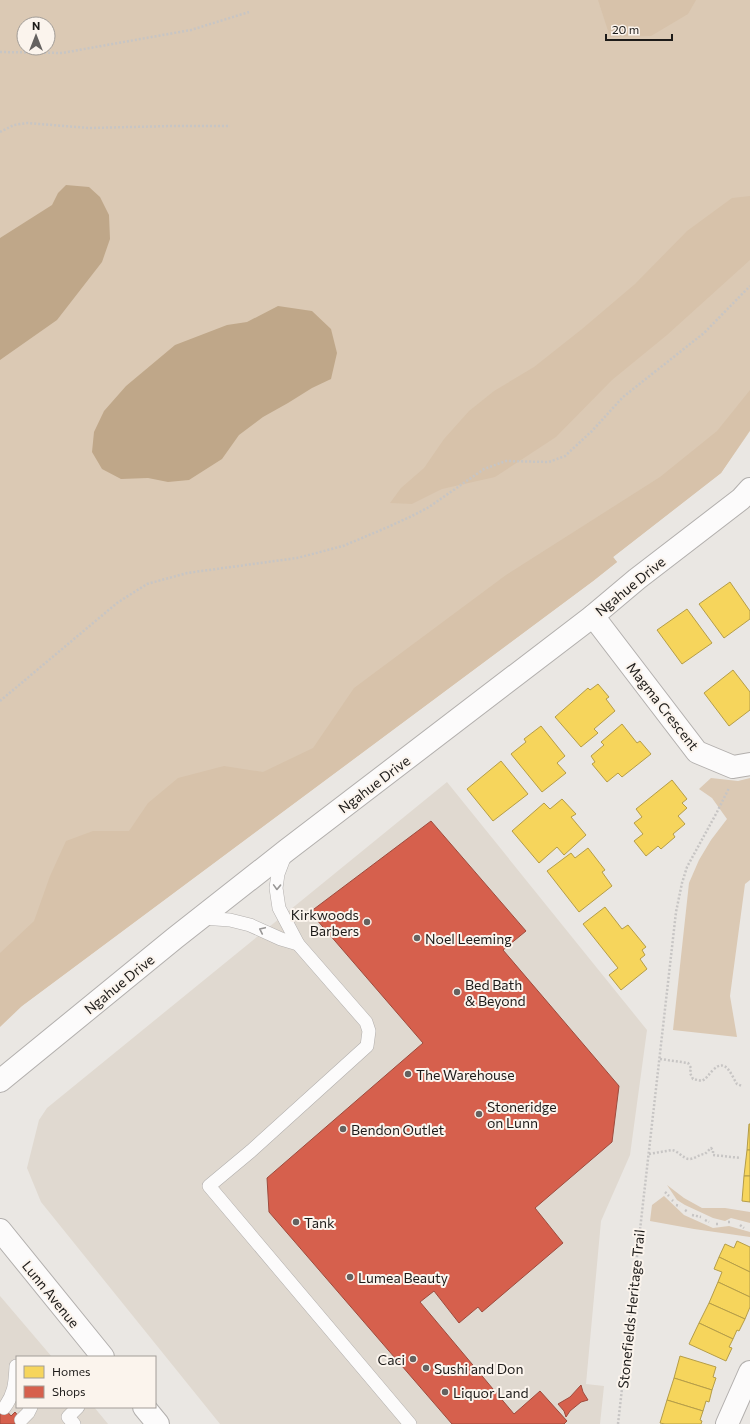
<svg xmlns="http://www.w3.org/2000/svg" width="750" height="1424" font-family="Commissioner,sans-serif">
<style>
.built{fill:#e0d9d0}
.green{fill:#dbc9b4;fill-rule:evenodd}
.forest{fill:#d7c2aa}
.water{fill:#bfa789}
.homes{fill:#f6d55c;stroke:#b59d48}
.shops{fill:#d6604d;stroke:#9e4b3d}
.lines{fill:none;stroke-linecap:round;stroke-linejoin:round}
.service-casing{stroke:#b2afad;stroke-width:14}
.minor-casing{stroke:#b2afad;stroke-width:24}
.secondary-casing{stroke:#b2afad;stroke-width:24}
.path{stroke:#c7c5c4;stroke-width:2.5;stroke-dasharray:2 2;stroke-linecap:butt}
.service{stroke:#fcfbfb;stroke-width:13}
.minor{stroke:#fcfbfb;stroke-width:22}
.secondary{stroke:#fcfbfb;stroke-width:22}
.oneway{stroke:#989695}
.poi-dot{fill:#656260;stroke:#fbf4ed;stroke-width:1.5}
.labels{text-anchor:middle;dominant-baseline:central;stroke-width:4;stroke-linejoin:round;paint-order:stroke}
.street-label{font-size:14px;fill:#1d1b19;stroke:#fbf4ed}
.poi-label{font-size:14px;fill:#1d1b19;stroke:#fbf4ed;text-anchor:start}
</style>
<rect width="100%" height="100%" fill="#eae7e3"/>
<!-- built -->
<g class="built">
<path d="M447 782 647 1030 630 1155 601 1221 586 1384 604 1386 600 1424H220L41 1202 27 1168 39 1120 47 1108Z"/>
<path d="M0 1296 52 1357H17V1407H94L108 1424H0Z"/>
</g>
<!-- green -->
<g class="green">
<path d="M0 0H750V431L721 473 613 557 617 562 593 581 0 1022ZM24 24H48V48H24Z"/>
<path d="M711 778 738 781 750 778V880L745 884 730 996 737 1037 673 1030 689 883 699 860 711 840 727 819 712 798 699 789Z"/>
<path d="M667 1185 684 1198 702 1208H725L750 1212V1223L731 1218 725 1221 713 1218 685 1205 677 1200Z"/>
<path d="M664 1196 684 1215 713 1228 729 1226 750 1232V1237L694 1229 650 1221 652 1205Z"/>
</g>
<!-- forest -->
<g class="forest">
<path d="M598 0H696L688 14 651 36 610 37Z"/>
<path d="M750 196V260L667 335 612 380 556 437 495 477 442 489 412 504 390 503 401 488 424 468 444 439 469 411 494 391 534 367 582 329 635 284 687 231 732 198Z"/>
<path d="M750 390V430L721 473 613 557 617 562 593 581 22 1006 0 1027V953L34 921 50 876 66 841 93 831H129L148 803 178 778 224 766 263 772 313 748 354 688 506 575 660 477 717 431Z"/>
</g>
<!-- water -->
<g class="water">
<path d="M66 185 89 187 100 197 109 215 110 239 102 262 57 320 0 360V238L52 205 58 193Z"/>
<path d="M278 306 312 311 331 329 337 353 331 379 312 388 288 403 263 417 239 435 222 459 189 480 168 482 148 478 121 479 102 469 92 452 94 432 104 411 126 386 175 345 227 325 247 322Z"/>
</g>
<!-- homes -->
<g class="homes">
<path d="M730 582 750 611V619L724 638 699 604Z"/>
<path d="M687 609 712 643 682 664 657 630Z"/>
<path d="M733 670 750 692V710L729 726 704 693Z"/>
<path d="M598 684 609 697 606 699 615 711 594 729 598 733 581 747 555 717 588 688 590 690Z"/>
<path d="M622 724 637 743 640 741 651 754 622 777 618 773 607 782 592 764 595 762 591 756 604 745 601 742Z"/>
<path d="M541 726 565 756 557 763 566 773 542 792 511 754 526 742 524 739Z"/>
<path d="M501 761 528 794 493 821 467 789Z"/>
<path d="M672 780 687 799 682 803 687 808 678 816 685 824 673 834 675 837 661 849 658 846 646 856 634 841 643 834 634 823 642 817 636 809Z"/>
<path d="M562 799 576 814 571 817 586 835 564 855 557 847 539 863 512 831 544 803 550 809Z"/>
<path d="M588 848 605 870 602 872 612 886 579 912 547 871 571 853 575 858Z"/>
<path d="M605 907 622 929 628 925 646 947 642 950 645 955 640 959 647 969 621 990 609 975 618 968 583 924Z"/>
<path d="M749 1124H750V1150H747Z"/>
<path d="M747 1150H750V1176H744Z"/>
<path d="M744 1176H750V1202L742 1201Z"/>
<path d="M737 1241 750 1247V1272L719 1257 725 1244 734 1248Z"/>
<path d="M719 1257 750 1272V1297L718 1282 722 1272 714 1269Z"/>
<path d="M718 1282 750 1297V1307L745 1319 709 1303Z"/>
<path d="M709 1303 745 1319 739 1331 737 1330 733 1339 699 1323Z"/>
<path d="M699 1323 733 1339 729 1347 732 1348 726 1361 689 1344Z"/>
<path d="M680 1356 716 1367 713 1377 716 1378 712 1390 674 1378Z"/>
<path d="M674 1378 712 1390 709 1402 706 1401 703 1411 667 1400Z"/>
<path d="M667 1400 703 1411 700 1420 702 1421 701 1424H665L660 1423Z"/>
</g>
<!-- shops -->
<g class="shops">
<path d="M431 821 526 931 503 950 619 1086 612 1142 535 1208 563 1243 482 1312 478 1307 459 1323 434 1291 420 1302 514 1414 540 1391 567 1421 564 1424H452L269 1212 267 1178 423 1043 310 912Z"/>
<path d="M581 1385 583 1392 588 1400 581 1402 570 1411 566 1417 564 1411 558 1404 570 1397Z"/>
<path d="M0 1403 11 1416 15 1412 25 1424H0Z"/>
</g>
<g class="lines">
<defs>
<g id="service">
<path d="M286 853 278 874 276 888 279 908 298 944 366 1022 369 1031 367 1046 251 1151 209 1186 410 1424"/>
<path d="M202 918 230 920 250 925 281 939 298 944"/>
<path d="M4 1408C15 1393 15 1383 16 1366"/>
<path d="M21 1420 28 1413 31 1407"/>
<path d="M74 1424 68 1417 78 1407"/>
</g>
<g id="minor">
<path d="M593 616 697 752 733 767 750 764"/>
<path d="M727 1424 750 1372"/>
</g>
<g id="secondary">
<path d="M0 1081 175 938 287 850 593 616 637 579 741 499 750 489"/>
<path d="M0 1230 103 1357"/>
<path d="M144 1407 158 1424"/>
</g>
</defs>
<!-- service casing -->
<use href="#service" class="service-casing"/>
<!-- minor casing -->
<use href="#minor" class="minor-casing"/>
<!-- secondary casing -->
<use href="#secondary" class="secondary-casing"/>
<!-- path -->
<g class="path">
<path d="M0 52 62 53 191 30 249 12"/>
<path d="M0 132 14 125 27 123 89 128 173 126H230"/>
<path d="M0 701 117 603 147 584 187 573 297 558 343 546 388 527 414 515 429 507 484 469 506 461 549 462 565 456 592 431 623 397 704 333 750 286"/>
<path d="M660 1059 688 1063 691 1068 690 1073 693 1079 702 1081C707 1078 709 1074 713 1070 726 1057 731 1075 737 1084L742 1086"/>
<path d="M649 1154 672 1150C678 1151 684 1159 689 1159 695 1159 699 1154 705 1154L711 1148 713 1150V1155L741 1158"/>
<path d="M665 1192 669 1196"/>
<path d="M672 1200 673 1201"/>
<path d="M676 1205 680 1206"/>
<path d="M685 1210 688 1212"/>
<path d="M692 1215 701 1217"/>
<path d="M705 1220 709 1222"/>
<path d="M728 1222H732"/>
<path d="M716 1224H718"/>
<path d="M740 1225 744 1228"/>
<path d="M618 1424 676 912 682 883 687 867 717 812 729 788"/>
</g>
<!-- service -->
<use href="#service" class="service"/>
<!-- minor -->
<use href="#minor" class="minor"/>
<!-- secondary -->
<use href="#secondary" class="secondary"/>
</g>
<!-- one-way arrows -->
<defs><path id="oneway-chevron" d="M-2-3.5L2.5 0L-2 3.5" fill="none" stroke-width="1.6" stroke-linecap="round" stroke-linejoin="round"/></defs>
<g class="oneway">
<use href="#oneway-chevron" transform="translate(277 887) rotate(92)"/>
<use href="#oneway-chevron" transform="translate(262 930) rotate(-155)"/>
</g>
<!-- markers -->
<g class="poi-dot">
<circle cx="367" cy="922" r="4"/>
<circle cx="417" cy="938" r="4"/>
<circle cx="457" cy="992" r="4"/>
<circle cx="408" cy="1074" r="4"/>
<circle cx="479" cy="1114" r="4"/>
<circle cx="343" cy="1129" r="4"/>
<circle cx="296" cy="1222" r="4"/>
<circle cx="350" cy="1277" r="4"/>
<circle cx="413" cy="1359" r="4"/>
<circle cx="426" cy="1368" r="4"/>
<circle cx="445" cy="1392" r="4"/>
</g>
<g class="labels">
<!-- street labels -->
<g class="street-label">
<text transform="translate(630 586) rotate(-39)">Ngahue Drive</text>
<text transform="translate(663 706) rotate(52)">Magma Crescent</text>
<text transform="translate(374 784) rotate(-37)">Ngahue Drive</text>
<text transform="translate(119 984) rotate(-39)">Ngahue Drive</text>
<text transform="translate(51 1294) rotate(51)">Lunn Avenue</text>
<text transform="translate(631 1309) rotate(-84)">Stonefields Heritage Trail</text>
</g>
<!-- poi labels -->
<g class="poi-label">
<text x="359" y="914" text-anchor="end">Kirkwoods<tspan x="359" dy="16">Barbers</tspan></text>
<text x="425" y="938">Noel Leeming</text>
<text x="465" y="984">Bed Bath<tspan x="465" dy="16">&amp; Beyond</tspan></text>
<text x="416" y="1074">The Warehouse</text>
<text x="487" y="1106">Stoneridge<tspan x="487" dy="16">on Lunn</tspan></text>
<text x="351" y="1129">Bendon Outlet</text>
<text x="304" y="1222">Tank</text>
<text x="358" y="1277">Lumea Beauty</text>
<text x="405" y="1359" text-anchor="end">Caci</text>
<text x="434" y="1368">Sushi and Don</text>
<text x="453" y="1392">Liquor Land</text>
</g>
</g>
<!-- legend -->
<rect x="16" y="1356" width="140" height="52" fill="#fbf4ed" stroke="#a29d98"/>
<rect x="24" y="1366" width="20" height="12" fill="#f6d55c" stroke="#a29d98"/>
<text x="52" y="1376" font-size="12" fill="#1d1b19">Homes</text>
<rect x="24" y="1386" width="20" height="12" fill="#d6604d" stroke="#a29d98"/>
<text x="52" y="1396" font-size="12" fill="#1d1b19">Shops</text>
<!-- north arrow -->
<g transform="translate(36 36)"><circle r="19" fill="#fbf4ed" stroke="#a29d98"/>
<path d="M0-3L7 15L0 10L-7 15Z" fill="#656260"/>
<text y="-6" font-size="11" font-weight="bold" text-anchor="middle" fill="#1d1b19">N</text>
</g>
<!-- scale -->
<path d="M606 34v6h66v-6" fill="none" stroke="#1d1b19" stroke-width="2"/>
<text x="612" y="34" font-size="12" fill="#1d1b19" stroke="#fbf4ed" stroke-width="3" paint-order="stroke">20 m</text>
</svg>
